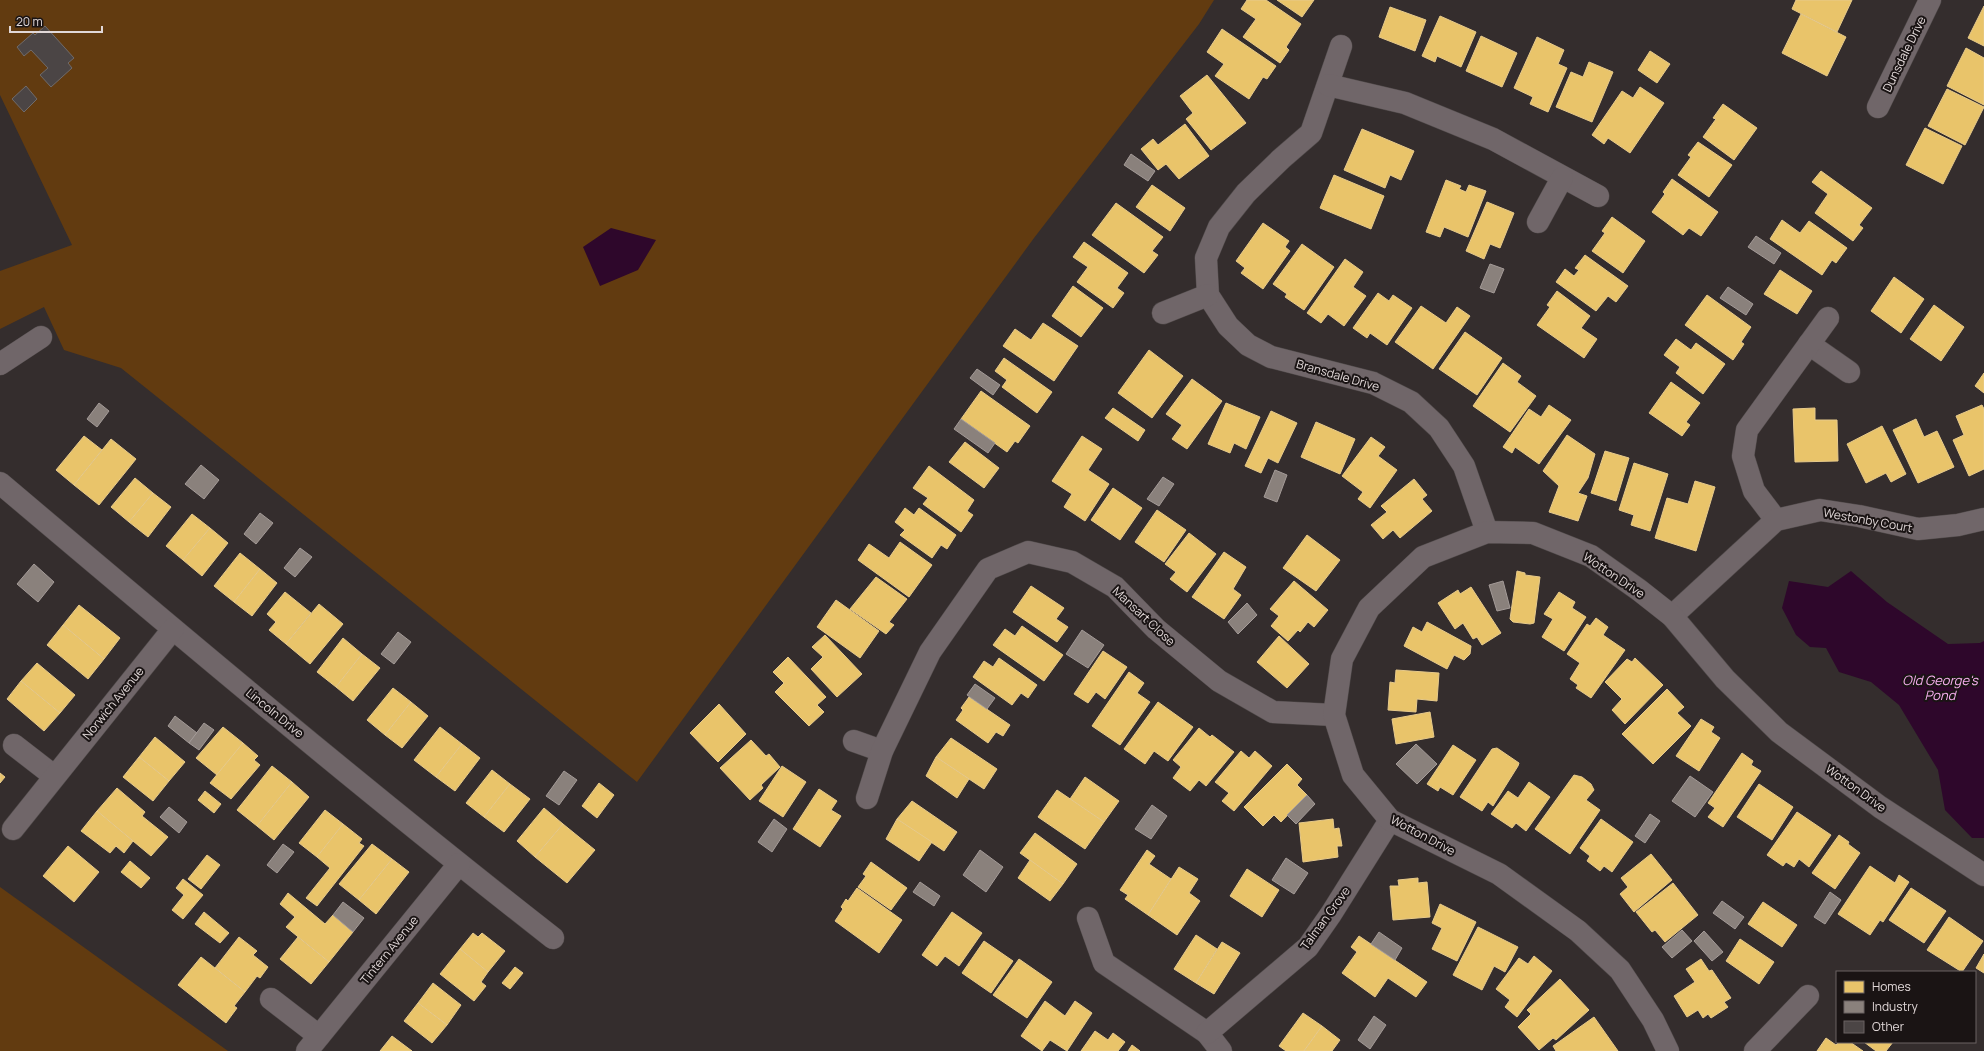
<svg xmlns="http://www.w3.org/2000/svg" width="1984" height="1051" font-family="Manrope,sans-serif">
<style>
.green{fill:#623b10}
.water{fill:#2e072b}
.homes{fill:#e9c46a;stroke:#e7ca8b}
.industry{fill:#8a817c;stroke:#a49b98}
.building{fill:#4b4545;stroke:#706b6a}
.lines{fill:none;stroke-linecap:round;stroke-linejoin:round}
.minor-casing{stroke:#4f4949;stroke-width:23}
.minor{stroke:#706669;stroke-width:22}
.labels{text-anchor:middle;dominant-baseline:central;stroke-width:4;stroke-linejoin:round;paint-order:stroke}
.street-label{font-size:12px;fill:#e1d8d8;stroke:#1a1414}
.water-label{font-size:13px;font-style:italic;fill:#f8aff0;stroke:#1a1414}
</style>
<rect width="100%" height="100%" fill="#342d2d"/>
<!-- green -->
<g class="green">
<path d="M0 0H1214L1199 24 1034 238 637 782 121 368 64 350 44 307 0 329V271L72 245 0 95Z"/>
<path d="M0 887 228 1051H0Z"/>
</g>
<!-- water -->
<g class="water">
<path d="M611 228 656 240 638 270 600 286 583 247Z"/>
<path d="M1851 571 1887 602 1948 644 1980 643 1984 641V838H1972L1945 810 1938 770 1899 705 1871 682 1839 672 1826 648 1810 647 1796 635 1782 608 1789 581 1828 587Z"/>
</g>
<!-- homes -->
<g class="homes">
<path d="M1247 0H1266L1301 24 1286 47 1289 50 1280 63 1243 37 1256 19 1241 9Z"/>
<path d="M1277 0H1314L1302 17Z"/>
<path d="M1796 0H1852L1837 32 1792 9Z"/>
<path d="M1984 6V46L1968 38Z"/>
<path d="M1390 7 1426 20 1415 51 1379 37Z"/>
<path d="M1801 14 1846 37 1827 76 1782 53Z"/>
<path d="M1440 16 1476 32 1461 67 1437 56 1435 62 1422 56Z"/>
<path d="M1222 29 1276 66 1267 79 1263 77 1249 99 1215 76 1224 64 1207 52Z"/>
<path d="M1481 36 1517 53 1502 87 1466 71Z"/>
<path d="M1537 37 1564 50 1558 64 1567 68 1548 112 1530 104 1533 97 1514 88Z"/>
<path d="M1966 48 1984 58V105L1947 86Z"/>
<path d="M1650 51 1670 64 1657 83 1638 70Z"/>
<path d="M1589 62 1613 72 1592 122 1556 107 1571 72 1583 77Z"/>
<path d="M1207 75 1246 123 1211 150 1186 119 1193 113 1180 96Z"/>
<path d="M1640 87 1664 103 1630 153 1608 138 1604 144 1592 135 1622 91 1633 98Z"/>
<path d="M1947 89 1984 107 1965 145 1928 126Z"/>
<path d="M1723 104 1757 128 1734 160 1703 137 1716 119 1713 118Z"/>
<path d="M1185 124 1209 156 1179 179 1166 164 1158 170 1141 149 1153 139 1158 145Z"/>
<path d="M1925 128 1962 146 1943 184 1906 165Z"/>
<path d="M1362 129 1414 151 1401 180 1390 175 1385 188 1344 170Z"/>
<path d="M1698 142 1732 165 1709 197 1678 175 1691 157 1688 155Z"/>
<path d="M1821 171 1872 208 1859 225 1863 228 1853 241 1815 213 1828 194 1812 182Z"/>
<path d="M1334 175 1384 196 1371 229 1320 208Z"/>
<path d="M1672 179 1718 212 1701 236 1689 228 1683 235 1652 212 1665 194 1663 192Z"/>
<path d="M1446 180 1461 186 1459 189 1466 192 1469 185 1486 191 1468 237 1444 227 1440 237 1426 232Z"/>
<path d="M1152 185 1185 208 1170 231 1136 207Z"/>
<path d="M1487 202 1514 213 1500 248 1490 244 1484 259 1466 251Z"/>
<path d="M1116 203 1163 237 1152 251 1158 255 1144 273 1092 235Z"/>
<path d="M1612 217 1645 241 1623 273 1592 251 1605 233 1602 231Z"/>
<path d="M1782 220 1800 233 1809 221 1847 248 1836 263 1832 260 1822 275 1770 239Z"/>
<path d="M1263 223 1289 241 1285 247 1290 251 1263 289 1241 273 1245 268 1236 261Z"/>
<path d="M1084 242 1128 273 1117 288 1124 293 1113 308 1077 282 1088 267 1073 257Z"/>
<path d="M1302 244 1334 267 1304 310 1285 297 1287 294 1273 284Z"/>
<path d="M1585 255 1628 286 1616 302 1608 296 1596 311 1556 282 1565 269 1574 276 1579 270 1575 268Z"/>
<path d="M1345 259 1363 272 1353 287 1366 296 1344 326 1328 314 1321 323 1307 313Z"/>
<path d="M1780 270 1812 291 1797 314 1764 294Z"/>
<path d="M1894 277 1924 299 1901 333 1871 311Z"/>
<path d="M1073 286 1103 308 1081 337 1052 316Z"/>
<path d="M1557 291 1590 316 1581 328 1597 339 1584 358 1537 325 1550 307 1547 305Z"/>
<path d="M1378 293 1389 301 1393 295 1412 308 1387 345 1370 333 1367 338 1353 328Z"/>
<path d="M1707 295 1751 327 1741 342 1744 344 1733 360 1685 325Z"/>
<path d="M1934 305 1964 327 1941 361 1910 339Z"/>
<path d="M1421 306 1446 323 1457 307 1470 316 1433 369 1395 342Z"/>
<path d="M1043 323 1078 346 1054 381 1003 346 1015 329 1031 340Z"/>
<path d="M1465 332 1502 358 1477 395 1439 369Z"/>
<path d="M1676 339 1691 350 1696 343 1725 364 1703 394 1676 373 1680 367 1664 355Z"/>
<path d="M1149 350 1183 376 1152 418 1118 393Z"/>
<path d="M1004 358 1052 392 1037 413 1002 387 1007 380 995 371Z"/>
<path d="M1503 363 1521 376 1517 382 1536 396 1510 432 1473 406Z"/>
<path d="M1984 373V393L1975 386Z"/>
<path d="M1192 379 1222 401 1187 449 1172 439 1182 425 1166 414Z"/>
<path d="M1671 382 1700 403 1686 422 1690 425 1682 436 1649 413Z"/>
<path d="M981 391 1030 426 1018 443 1015 441 1007 452 961 419Z"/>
<path d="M1226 403 1260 417 1246 449 1234 443 1230 453 1208 444Z"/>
<path d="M1549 405 1571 420 1539 464 1515 447 1512 453 1503 447 1529 409 1541 417Z"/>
<path d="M1982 405 1984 409V469L1969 476 1953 440 1964 435 1956 416Z"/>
<path d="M1113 408 1145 430 1138 441 1105 418Z"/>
<path d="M1815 408V420H1837L1838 461 1795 462 1793 409Z"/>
<path d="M1271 411 1297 423 1278 463 1268 458 1261 473 1245 466Z"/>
<path d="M1916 419 1924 437 1937 431 1954 467 1918 483 1893 430Z"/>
<path d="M1316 422 1355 439 1340 474 1301 457Z"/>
<path d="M1882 426 1906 474 1891 482 1886 473 1866 483 1847 444Z"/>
<path d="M1567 435 1595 454 1588 478 1578 493 1587 496 1578 521 1549 512 1559 486 1543 471Z"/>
<path d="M84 436 102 450 74 485 56 470Z"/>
<path d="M1082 436 1102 449 1088 470 1109 484 1085 521 1064 507 1072 494 1052 481Z"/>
<path d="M1371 437 1385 447 1378 456 1397 470 1370 508 1358 499 1363 492 1342 476Z"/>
<path d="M111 439 136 459 99 505 74 485Z"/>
<path d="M965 442 999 468 984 488 949 462Z"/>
<path d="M1605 451 1629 458 1616 501 1591 493Z"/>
<path d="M1634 463 1668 474 1650 531 1631 525 1634 515 1619 510Z"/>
<path d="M929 466 974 500 967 511 973 515 961 532 923 504 928 498 913 488Z"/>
<path d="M135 478 153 493 129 522 111 507Z"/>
<path d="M1414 479 1427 495 1422 499 1432 511 1400 538 1393 530 1383 539 1371 525 1387 512 1381 506Z"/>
<path d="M1695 481 1715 487 1696 551 1655 538 1667 498 1688 504Z"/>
<path d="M1113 488 1142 508 1120 540 1091 520Z"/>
<path d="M153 493 171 507 148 537 129 522Z"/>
<path d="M905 508 914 515 919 508 956 535 947 549 941 545 932 558 900 535 905 530 895 522Z"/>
<path d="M1157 510 1186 530 1164 562 1135 542Z"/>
<path d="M192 514 210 528 183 560 166 546Z"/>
<path d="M210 528 228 543 202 576 183 560Z"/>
<path d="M1189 533 1216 554 1187 592 1170 579 1176 572 1165 564Z"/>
<path d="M1307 535 1340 560 1316 591 1283 568Z"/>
<path d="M900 542 932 565 909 597 858 560 869 544 889 558Z"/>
<path d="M1224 552 1246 567 1233 589 1241 595 1224 619 1192 597Z"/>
<path d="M240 553 260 569 234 602 214 586Z"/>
<path d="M260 569 277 583 252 616 234 602Z"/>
<path d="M1517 571 1525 573V575L1540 577 1534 623 1530 624 1513 622 1510 619Z"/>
<path d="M876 577 907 599 889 622 894 625 886 634 850 609Z"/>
<path d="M1294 581 1328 610 1314 627 1308 622 1300 632 1298 630 1288 641 1271 626 1279 616 1270 609Z"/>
<path d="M1031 586 1064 608 1056 619 1068 627 1057 642 1013 612Z"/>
<path d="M1471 587 1501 633 1482 645 1477 637 1473 639 1463 623 1455 629 1438 603 1458 590 1460 594Z"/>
<path d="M285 592 311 613 286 644 269 630 276 622 267 614Z"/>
<path d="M1559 592 1575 602 1572 608 1586 617 1564 651 1542 637 1553 619 1544 614Z"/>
<path d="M836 600 879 631 860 658 817 627Z"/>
<path d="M319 604 343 624 310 664 286 644Z"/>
<path d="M79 605 120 638 104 659 63 625Z"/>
<path d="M1596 618 1608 627 1603 635 1625 650 1591 698 1576 688 1578 685 1570 679 1580 663 1567 654 1587 624 1590 626Z"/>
<path d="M1427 622 1471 646 1470 654 1464 660 1454 655 1447 669 1404 646 1413 627 1422 632Z"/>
<path d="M63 625 104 659 88 679 47 645Z"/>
<path d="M1022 626 1063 655 1044 681 993 645 1005 629 1015 636Z"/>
<path d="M825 635 862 674 837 697 811 669 823 657 812 647Z"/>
<path d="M1279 636 1309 664 1287 688 1257 662Z"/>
<path d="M343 638 362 654 336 687 317 672Z"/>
<path d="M1103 651 1127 667 1105 699 1096 692 1088 703 1074 694Z"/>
<path d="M362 654 380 668 353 701 336 687Z"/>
<path d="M788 657 826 697 817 705 824 712 809 726 775 692 784 683 773 672Z"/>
<path d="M999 658 1037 685 1028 698 1021 693 1012 705 973 677 984 661 993 667Z"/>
<path d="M1635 658 1663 685 1625 724 1612 710 1622 699 1605 682 1627 659 1632 662Z"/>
<path d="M37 663 75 695 60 713 21 681Z"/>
<path d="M1396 670 1439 673 1437 701 1417 699 1416 712 1388 710 1390 682 1395 683Z"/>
<path d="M1129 672 1144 683 1137 693 1150 702 1120 745 1092 726Z"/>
<path d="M21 681 60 713 44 731 7 699Z"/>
<path d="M393 688 411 702 385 735 367 720Z"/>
<path d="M1667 689 1684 707 1677 713 1691 726 1653 764 1622 734Z"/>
<path d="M969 697 1010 725 1003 736 996 732 988 743 956 720 963 710 961 708Z"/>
<path d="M411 702 428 716 402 748 385 735Z"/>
<path d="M1158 702 1193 727 1168 761 1154 751 1145 764 1124 749Z"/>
<path d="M719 704 746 734 718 762 690 733Z"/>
<path d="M1430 712 1434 737 1396 744 1392 719Z"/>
<path d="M1701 719 1714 727 1711 732 1720 738 1699 771 1676 756Z"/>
<path d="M223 727 243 743 217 775 196 758Z"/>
<path d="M440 727 462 744 436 777 414 760Z"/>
<path d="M1199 728 1210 737 1212 735 1234 752 1206 786 1199 780 1190 791 1173 778 1181 767 1173 760Z"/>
<path d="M155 737 185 762 169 781 139 757Z"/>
<path d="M951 738 997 769 984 789 936 757Z"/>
<path d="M751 740 766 756 769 754 780 767 761 785 763 788 750 800 720 768Z"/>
<path d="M243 743 258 756 254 760 260 765 231 799 210 783Z"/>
<path d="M462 744 480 758 455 791 436 777Z"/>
<path d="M1453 745 1476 760 1453 795 1440 787 1438 791 1427 784Z"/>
<path d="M1497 748 1519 763 1518 766 1493 806 1488 802 1482 811 1460 797 1492 749Z"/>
<path d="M1241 751 1249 758 1255 751 1272 766 1234 811 1222 801 1229 793 1215 782Z"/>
<path d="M1742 753 1753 761 1751 765 1761 771 1723 827 1708 817 1715 808 1708 803Z"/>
<path d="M139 757 169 781 153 801 123 777Z"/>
<path d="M936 757 969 779 957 798 926 776Z"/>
<path d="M1287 764 1302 779 1297 785 1307 795 1281 822 1274 815 1263 826 1244 807Z"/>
<path d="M272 766 292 782 257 826 237 810Z"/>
<path d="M782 766 806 782 783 817 759 801Z"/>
<path d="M492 770 510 784 484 817 466 803Z"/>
<path d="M0 773 5 777 0 783Z"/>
<path d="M1574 775 1582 777 1591 784 1594 790 1586 800 1600 810 1570 854 1535 829Z"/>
<path d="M1085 777 1119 801 1104 822 1070 799Z"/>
<path d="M292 782 309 797 274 840 257 826Z"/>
<path d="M1529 782 1550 797 1526 831 1516 823 1512 828 1491 814 1508 791 1518 798Z"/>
<path d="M599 783 614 795 597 818 582 806Z"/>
<path d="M510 784 530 799 504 832 484 817Z"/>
<path d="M1759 784 1793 807 1772 840 1737 817Z"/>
<path d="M117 788 145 812 142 816 168 837 151 856 97 811Z"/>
<path d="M819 789 837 801 831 810 841 816 820 847 793 829Z"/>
<path d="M1057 790 1104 822 1085 849 1038 817Z"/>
<path d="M205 791 221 804 214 813 198 800Z"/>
<path d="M912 801 957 832 944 851 897 819Z"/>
<path d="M544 808 563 824 535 857 517 841Z"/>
<path d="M325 810 343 824 317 857 299 843Z"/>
<path d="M97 811 133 841 124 853 116 846 110 853 81 831Z"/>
<path d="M1797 812 1831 835 1809 867 1799 859 1794 867 1786 862 1783 866 1767 855Z"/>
<path d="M897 819 932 842 919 861 886 839Z"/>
<path d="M1333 819 1334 829 1339 828 1342 846H1337L1338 857 1303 862 1299 823Z"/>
<path d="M1601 819 1633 842 1612 872 1604 866 1600 871 1587 861 1590 856 1580 848Z"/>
<path d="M343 824 362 839 359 843 364 846 317 906 306 898 330 868 317 857Z"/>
<path d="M563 824 595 850 567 883 535 857Z"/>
<path d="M1035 833 1077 864 1063 884 1020 853Z"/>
<path d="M1839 835 1849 842 1848 844 1860 853 1835 889 1812 873Z"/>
<path d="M372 844 392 859 359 900 339 884Z"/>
<path d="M68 846 99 872 74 902 43 876Z"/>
<path d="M1147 850 1155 856 1149 864 1171 879 1148 915 1125 899 1128 895 1120 890Z"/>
<path d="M1651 854 1672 880 1634 912 1620 894 1628 887 1621 878Z"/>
<path d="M207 855 220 865 201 889 188 879Z"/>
<path d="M392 859 409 872 376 914 359 900Z"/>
<path d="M1030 860 1063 884 1050 901 1018 878Z"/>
<path d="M130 861 150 878 141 888 121 872Z"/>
<path d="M871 862 907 888 891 910 858 887 866 876 863 874Z"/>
<path d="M1870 866 1895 883 1899 875 1909 882 1883 922 1880 920 1870 935 1838 914Z"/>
<path d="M1179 867 1198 879 1189 893 1200 901 1177 935 1148 915Z"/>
<path d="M1247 869 1279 890 1262 917 1230 896Z"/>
<path d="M1418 878V883L1427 882 1430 917 1393 920 1390 886H1399L1398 880Z"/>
<path d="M183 879 203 895 183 919 172 910 184 895 176 888Z"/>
<path d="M1673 883 1698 915 1665 942 1655 930 1652 932 1636 912Z"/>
<path d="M857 888 902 920 879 953 835 921 843 909 841 907 846 899 848 901Z"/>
<path d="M1911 888 1946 911 1924 943 1889 920Z"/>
<path d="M288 893 325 924 333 915 353 932 329 962 286 927 295 917 280 904Z"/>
<path d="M1763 902 1797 925 1782 947 1748 924Z"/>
<path d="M1440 904 1476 922 1457 961 1432 949 1442 928 1432 923Z"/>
<path d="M204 912 229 933 220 943 195 924Z"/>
<path d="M952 912 982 933 959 966 945 956 937 966 922 955Z"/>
<path d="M1949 917 1983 941 1962 972 1927 950Z"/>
<path d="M1478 927 1518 947 1505 972 1494 966 1482 990 1453 975Z"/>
<path d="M473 933 478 937 482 933 505 951 488 972 460 949Z"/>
<path d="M1196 935 1217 949 1196 983 1174 969Z"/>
<path d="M1359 936 1427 982 1416 997 1388 978 1375 997 1342 973 1357 952 1351 947Z"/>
<path d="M239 937 257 951 253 955 268 967 260 978 257 976 245 992 215 968Z"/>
<path d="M298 937 329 962 311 984 280 959Z"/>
<path d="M1740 939 1774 962 1759 984 1726 961Z"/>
<path d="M984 941 1013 961 991 993 962 973Z"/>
<path d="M1222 942 1240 953 1214 994 1196 983Z"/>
<path d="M460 949 488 972 481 982 486 986 474 1001 440 974Z"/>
<path d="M1984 954V973L1976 968Z"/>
<path d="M1534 956 1552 971 1517 1017 1505 1007 1510 1000 1496 989 1519 958 1528 964Z"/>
<path d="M201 957 245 992 234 1006 237 1008 226 1023 178 985Z"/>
<path d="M1019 959 1052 982 1027 1018 993 995Z"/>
<path d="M1701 959 1709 971 1712 970 1731 998 1724 1002 1728 1007 1711 1018 1708 1014 1703 1018 1698 1010 1687 1017 1674 996 1695 982 1686 969Z"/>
<path d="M515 967 523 973 510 989 502 983Z"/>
<path d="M1560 979 1589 1010 1556 1040 1553 1038 1539 1050 1518 1027 1531 1014 1527 1010Z"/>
<path d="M433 983 461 1005 447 1025 418 1003Z"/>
<path d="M1045 1001 1065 1016 1075 1001 1092 1013 1067 1051 1050 1040 1042 1051 1021 1036Z"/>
<path d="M418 1003 447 1025 432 1043 404 1021Z"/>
<path d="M1303 1013 1322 1026 1304 1051H1286L1279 1046Z"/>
<path d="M1594 1017 1618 1051H1556L1553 1046Z"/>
<path d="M1322 1026 1340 1040 1332 1051H1304Z"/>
<path d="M1095 1031 1108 1040 1113 1033 1125 1042 1118 1051H1081Z"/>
<path d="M392 1036 412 1051H380Z"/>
<path d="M1826 1038 1836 1045 1839 1042H1850L1863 1051H1817Z"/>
<path d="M1864 1042H1893L1886 1051H1876Z"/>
<path d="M1132 1045 1140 1051H1128Z"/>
</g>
<!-- industry -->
<g class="industry">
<path d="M1131 154 1155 171 1148 181 1124 165Z"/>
<path d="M1756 236 1781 253 1774 264 1748 247Z"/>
<path d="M1490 264 1504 269 1494 293 1480 288Z"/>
<path d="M1728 287 1753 304 1746 315 1720 298Z"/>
<path d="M977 369 1000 385 993 395 970 378Z"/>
<path d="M99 403 109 411 97 427 87 419Z"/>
<path d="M961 419 995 443 988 453 954 429Z"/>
<path d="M201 465 219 480 204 499 185 484Z"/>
<path d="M1275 470 1287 475 1277 502 1264 497Z"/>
<path d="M1163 477 1174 484 1159 506 1147 499Z"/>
<path d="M260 513 273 523 256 544 244 534Z"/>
<path d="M300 548 312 557 295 577 284 568Z"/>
<path d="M34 564 54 582 38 602 17 584Z"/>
<path d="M1503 581 1510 608 1497 611 1489 585Z"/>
<path d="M1247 603 1257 615 1238 634 1228 622Z"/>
<path d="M1082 630 1104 645 1088 668 1066 654Z"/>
<path d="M398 632 411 642 394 664 381 654Z"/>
<path d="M975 684 995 698 987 709 967 695Z"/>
<path d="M175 716 197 733 189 743 168 726Z"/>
<path d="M204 723 214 730 199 750 189 743Z"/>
<path d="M1416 744 1437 764 1417 784 1396 764Z"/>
<path d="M564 771 577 780 559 805 546 796Z"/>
<path d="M1690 776 1713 792 1695 817 1672 801Z"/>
<path d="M1307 795 1315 804 1296 824 1287 815Z"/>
<path d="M1152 805 1167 816 1151 839 1135 829Z"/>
<path d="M169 807 187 822 179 833 160 817Z"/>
<path d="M1650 814 1660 821 1645 843 1635 836Z"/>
<path d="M774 819 787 829 772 852 758 842Z"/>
<path d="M283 844 294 852 277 873 267 865Z"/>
<path d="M980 850 1003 867 986 892 963 875Z"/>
<path d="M1286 858 1308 873 1294 894 1272 880Z"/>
<path d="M920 882 940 896 934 906 913 892Z"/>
<path d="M1830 892 1841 900 1825 924 1814 917Z"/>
<path d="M1722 901 1744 917 1735 929 1713 913Z"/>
<path d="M343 902 364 918 353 932 333 915Z"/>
<path d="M1682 930 1692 941 1672 958 1662 947Z"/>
<path d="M1704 931 1723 952 1712 961 1694 941Z"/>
<path d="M1379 932 1402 948 1395 960 1371 944Z"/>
<path d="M1374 1016 1386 1025 1370 1049 1358 1040Z"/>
</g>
<!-- building -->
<g class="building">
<path d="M45 26 74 58 68 63 72 68 51 87 40 75 48 68 31 50 24 56 17 47 33 33 35 35Z"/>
<path d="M26 86 37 99 24 112 12 99Z"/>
</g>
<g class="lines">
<defs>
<g id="minor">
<path d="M1341 46 1311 133 1281 159 1246 193 1219 227 1206 258 1208 295 1228 326 1248 345 1271 357 1373 383 1411 402 1439 428 1464 466 1487 532"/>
<path d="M1328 85 1405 103 1493 139 1598 196"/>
<path d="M1878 107 1930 0"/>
<path d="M1538 222 1562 178"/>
<path d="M1163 313 1208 295"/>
<path d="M1809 344 1849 372"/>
<path d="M0 364 41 337"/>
<path d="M0 483C182 637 365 791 553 938"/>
<path d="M1776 520 1754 491 1743 456 1747 430 1828 318"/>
<path d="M1672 616 1776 520 1820 510 1859 516 1918 529 1958 525 1984 519"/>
<path d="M854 741 882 751"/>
<path d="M14 745 54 776"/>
<path d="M867 798 882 751 930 652 988 569 1028 552 1072 562 1115 587 1156 629 1219 681 1273 712 1334 715"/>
<path d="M13 829 173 629"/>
<path d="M1088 918 1104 963 1207 1033 1221 1051"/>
<path d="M271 999 319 1036"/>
<path d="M1207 1033 1308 947 1331 914 1390 820"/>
<path d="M307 1051 459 864"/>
<path d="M1668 1051 1653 1020 1620 970 1578 931 1499 874 1390 820 1353 775 1334 715 1342 659 1369 608 1423 557 1487 532 1533 533 1591 556 1639 590 1672 616 1725 679 1779 732 1880 807 1984 875"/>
<path d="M1755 1051 1808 996"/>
</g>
</defs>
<!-- minor casing -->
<use href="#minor" class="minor-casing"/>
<!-- minor -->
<use href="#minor" class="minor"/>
</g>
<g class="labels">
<!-- street labels -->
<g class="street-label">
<text transform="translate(1904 54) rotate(-64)">Dunsdale Drive</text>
<text transform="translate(1338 375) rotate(16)">Bransdale Drive</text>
<text transform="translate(1868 520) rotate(10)">Westonby Court</text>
<text transform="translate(1614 575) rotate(34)">Wotton Drive</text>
<text transform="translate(1144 616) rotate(43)">Mansart Close</text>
<text transform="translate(113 703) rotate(-51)">Norwich Avenue</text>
<text transform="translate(275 713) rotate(39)">Lincoln Drive</text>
<text transform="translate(1856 788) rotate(36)">Wotton Drive</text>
<text transform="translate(1423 835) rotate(28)">Wotton Drive</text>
<text transform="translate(1325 918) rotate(-54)">Talman Grove</text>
<text transform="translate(389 950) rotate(-51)">Tintern Avenue</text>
</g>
<!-- water labels -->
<g class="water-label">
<text x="1940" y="680">Old George's<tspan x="1940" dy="15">Pond</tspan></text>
</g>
</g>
<!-- legend -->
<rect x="1836" y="971" width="140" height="72" fill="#1a1414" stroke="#6a6262"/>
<rect x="1844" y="981" width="20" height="12" fill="#e9c46a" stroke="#6a6262"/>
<text x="1872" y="991" font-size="12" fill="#e1d8d8">Homes</text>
<rect x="1844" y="1001" width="20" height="12" fill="#8a817c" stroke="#6a6262"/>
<text x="1872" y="1011" font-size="12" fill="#e1d8d8">Industry</text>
<rect x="1844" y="1021" width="20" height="12" fill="#4b4545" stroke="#6a6262"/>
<text x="1872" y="1031" font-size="12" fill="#e1d8d8">Other</text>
<!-- scale -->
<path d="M10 26v6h92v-6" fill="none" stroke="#e1d8d8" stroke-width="2"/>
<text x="16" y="26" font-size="12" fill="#e1d8d8" stroke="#1a1414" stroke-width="3" paint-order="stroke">20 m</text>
</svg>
